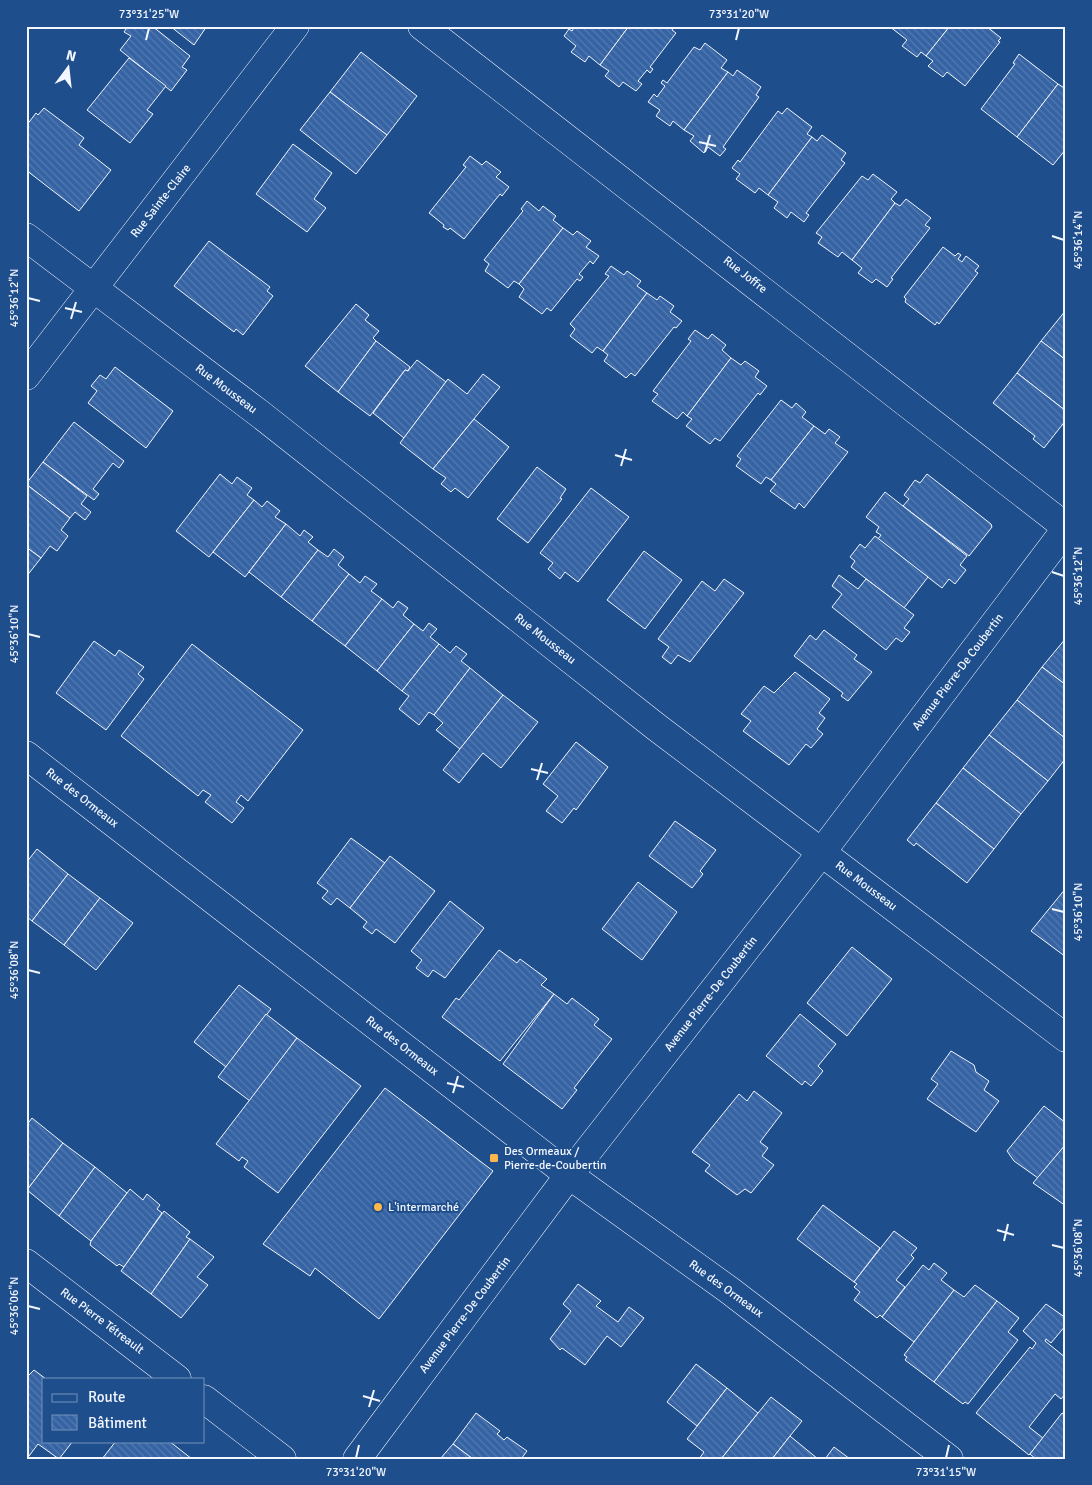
<svg xmlns="http://www.w3.org/2000/svg" width="1092" height="1485" font-family="Signika,sans-serif">
<style>
.building{fill:url(#building-back-hatch);stroke:#f2f6ff}
.lines{fill:none;stroke-linecap:round;stroke-linejoin:round}
.street-casing{stroke:#f2f6ff;stroke-width:29}
.secondary-casing{stroke:#f2f6ff;stroke-width:29}
.street{stroke:#1f4e8c;stroke-width:28}
.secondary{stroke:#1f4e8c;stroke-width:28}
.ticks{fill:none;stroke:#f2f6ff;stroke-width:2}
.poi-dot{fill:#ffb74d;stroke:#1f4e8c;stroke-width:2}
.labels{text-anchor:middle;dominant-baseline:central;stroke-width:4;stroke-linejoin:round;paint-order:stroke}
.street-label{font-size:12px;fill:#f2f6ff;stroke:#1f4e8c}
.poi-label{font-size:12px;fill:#f2f6ff;stroke:#1f4e8c;text-anchor:start}
.neatline{fill:none;stroke:#f2f6ff;stroke-width:2}
.ticks-label{font-size:12px;text-anchor:middle;fill:#f2f6ff}
</style>
<defs>
<pattern id="building-back-hatch" width="6" height="6" patternUnits="userSpaceOnUse" patternTransform="scale(1.25)"><rect width="6" height="6" fill="#3563a3"/><path d="M-1 5l2 2M0 0l6 6M5-1l2 2" fill="none" stroke="#537ab1"/></pattern>
</defs>
<rect width="100%" height="100%" fill="#1f4e8c"/>
<!-- building -->
<g class="building">
<path d="M128 26H152L190 56 182 67 187 70 171 91 120 50 131 36 124 32Z"/>
<path d="M170 26H207L194 45Z"/>
<path d="M575 26H629L600 65 589 56 585 62 571 52 576 46 564 36 569 29 572 31Z"/>
<path d="M629 26H674L672 30 676 33 650 67 653 69 650 73 647 70 638 81 642 84 636 91 623 82 619 87 605 76 609 71 600 65Z"/>
<path d="M889 26H950L926 56 921 52 917 57 902 46 907 40Z"/>
<path d="M950 26H986L1001 38 998 41 1000 42 965 86 947 72 943 77 928 66 933 61 926 56Z"/>
<path d="M705 43 727 60 721 68 728 72 684 130 673 121 670 126 656 116 660 110 648 102 654 94 657 97 665 86 661 83 663 80 667 83 694 47 700 50Z"/>
<path d="M361 52 417 96 387 135 330 92Z"/>
<path d="M1019 54 1058 84 1017 137 981 109 1015 64 1013 63Z"/>
<path d="M129 58 166 86 147 110 153 114 130 143 87 110Z"/>
<path d="M737 70 761 87 756 95 759 97 723 147 726 149 720 156 708 147 704 153 690 141 694 136 684 130 728 72 733 76Z"/>
<path d="M1058 84 1066 89V149L1053 165 1017 137Z"/>
<path d="M330 92 387 135 356 174 300 130Z"/>
<path d="M44 108 84 138 79 145 111 170 79 211 26 170V126L36 113 38 115Z"/>
<path d="M787 108 812 127 807 134 812 137 768 195 759 188 755 193 736 179 740 174 732 168 738 160 740 162 778 111 782 114Z"/>
<path d="M822 135 846 153 841 160 845 163 806 213 809 215 804 222 791 212 787 218 774 208 778 202 768 195 812 137 817 141Z"/>
<path d="M293 144 332 173 314 199 326 208 307 232 256 194Z"/>
<path d="M470 156 482 165 486 161 501 172 496 177 509 187 502 196 500 194 464 239 450 228 448 230 443 227 444 225 429 213 466 167 463 165Z"/>
<path d="M873 174 897 192 891 199 895 203 852 260 842 252 838 257 818 243 822 237 816 233 862 176 868 180Z"/>
<path d="M906 199 931 218 925 225 930 228 891 278 893 279 887 287 876 279 872 283 858 273 862 268 852 260 895 203 900 206Z"/>
<path d="M527 201 539 211 543 206 556 216 553 220 563 228 519 284 514 281 508 288 485 271 489 264 484 260 523 211 521 209Z"/>
<path d="M563 228 573 235 577 231 591 241 586 247 599 256 593 264 590 261 579 274 583 277 580 281 577 279 551 311 547 308 542 314 519 297 524 289 519 284Z"/>
<path d="M209 241 270 287 267 291 273 296 243 335 236 329 234 332 174 286Z"/>
<path d="M943 247 955 256 958 253 961 255 958 259 962 262 966 256 979 266 975 271 978 273 939 324 937 322 935 325 905 302 906 299 904 297Z"/>
<path d="M611 266 624 275 627 271 641 281 637 286 647 293 603 351 597 347 592 353 570 336 575 329 570 324 609 276 605 274Z"/>
<path d="M647 293 657 300 660 296 674 306 670 312 682 321 676 328 674 327 635 376 631 373 626 378 604 361 608 355 603 351Z"/>
<path d="M356 304 369 315 365 320 379 331 373 338 376 341 338 392 305 366Z"/>
<path d="M1066 310V360L1041 341Z"/>
<path d="M695 330 708 339 712 334 726 345 722 350 731 358 687 416 683 412 677 419 652 401 658 394 653 391 691 341 688 339Z"/>
<path d="M376 341 410 367 408 371 405 370 370 416 338 392Z"/>
<path d="M1041 341 1066 360V411L1017 373Z"/>
<path d="M731 358 741 365 745 361 759 371 755 377 767 386 760 395 758 393 720 441 715 438 710 444 686 426 692 419 687 416Z"/>
<path d="M417 360 446 382 404 438 373 413 405 370 408 371Z"/>
<path d="M115 367 173 411 146 448 88 403 97 391 91 386 100 375 106 379Z"/>
<path d="M1017 373 1066 411V420L1044 448 1033 439 1035 436 993 403Z"/>
<path d="M483 374 500 387 433 469 400 443 448 379 467 394Z"/>
<path d="M781 400 792 408 796 403 806 412 802 417 814 426 771 480 766 477 761 484 736 466 741 459 737 456Z"/>
<path d="M474 419 509 447 468 498 455 488 451 492 441 484 446 478 433 469Z"/>
<path d="M74 422 124 461 119 468 113 463 93 489 99 494 94 500 43 462Z"/>
<path d="M814 426 825 434 829 429 840 437 835 443 848 452 804 508 799 503 795 509 770 491 776 484 771 480Z"/>
<path d="M43 462 87 496 81 504 91 512 85 520 75 512 70 518 26 484Z"/>
<path d="M537 467 566 489 560 498 562 499 528 543 497 519Z"/>
<path d="M220 474 232 484 237 477 252 488 247 495 254 500 209 557 176 531Z"/>
<path d="M927 474 991 524 992 527 969 556 903 506 909 499 904 495 915 480 920 483Z"/>
<path d="M26 484 70 518 61 530 68 536 57 551 50 546 41 558 26 547Z"/>
<path d="M591 488 629 517 578 582 565 572 560 579 548 569 553 563 540 553Z"/>
<path d="M885 492 967 556 960 565 966 570 955 584 949 579 942 588 878 539 881 535 876 532 879 527 866 517Z"/>
<path d="M254 500 262 507 267 501 280 511 275 517 286 524 245 577 213 552Z"/>
<path d="M286 524 300 536 304 530 313 537 308 542 318 550 281 597 249 572Z"/>
<path d="M875 536 928 577 904 608 851 567 855 561 850 557 860 544 865 548Z"/>
<path d="M26 547 41 558 26 577Z"/>
<path d="M334 549 344 557 338 565 349 574 312 621 281 597 318 550 328 557Z"/>
<path d="M644 551 682 580 645 629 607 600Z"/>
<path d="M349 574 360 583 365 576 377 584 371 591 382 599 345 646 312 621Z"/>
<path d="M839 575 858 589 866 579 914 615 904 628 910 632 902 642 896 638 886 650 832 607 842 594 832 586Z"/>
<path d="M724 579 744 593 690 662 678 655 671 664 662 657 669 647 658 639 702 581 715 591Z"/>
<path d="M382 599 393 608 398 601 408 608 403 615 414 624 377 671 345 646Z"/>
<path d="M429 623 437 629 430 637 439 644 402 691 377 671 414 624 423 631Z"/>
<path d="M824 630 857 655 854 659 872 672 848 701 841 696 843 693 794 656 810 635 816 640Z"/>
<path d="M1066 638V685L1042 667Z"/>
<path d="M94 641 115 656 119 650 144 667 138 674 144 679 106 730 56 693Z"/>
<path d="M192 644 303 730 248 801 241 795 236 802 244 808 232 823 205 802 211 795 203 790 198 796 121 736Z"/>
<path d="M439 644 450 653 456 646 467 654 461 661 470 668 434 715 429 712 419 725 399 709 409 696 402 691Z"/>
<path d="M1042 667 1066 685V739L1017 700Z"/>
<path d="M470 668 503 695 460 749 436 730 443 723 434 715Z"/>
<path d="M795 672 830 699 819 713 825 718 817 729 823 734 811 748 806 744 789 765 743 731 751 721 741 714 764 686 774 693Z"/>
<path d="M503 695 538 722 501 768 483 753 459 783 443 770Z"/>
<path d="M1017 700 1066 739V758L1048 781 989 735Z"/>
<path d="M989 735 1048 781 1021 814 963 768Z"/>
<path d="M576 742 608 767 576 810 574 808 562 823 546 811 558 796 543 784Z"/>
<path d="M963 768 1021 814 994 849 936 803Z"/>
<path d="M936 803 994 849 967 883 916 843 914 846 907 840Z"/>
<path d="M675 821 716 850 700 871 703 874 692 888 649 856Z"/>
<path d="M351 838 385 863 350 908 337 898 331 905 322 898 328 891 317 883Z"/>
<path d="M37 849 68 874 32 921 26 916V863Z"/>
<path d="M390 856 435 891 395 943 376 929 372 934 363 927 367 922 350 908Z"/>
<path d="M68 874 100 898 64 945 32 921Z"/>
<path d="M638 882 677 912 642 960 602 929Z"/>
<path d="M1066 888V957L1031 931Z"/>
<path d="M100 898 133 923 96 970 64 945Z"/>
<path d="M450 901 484 928 445 978 433 970 428 977 416 968 422 960 411 951Z"/>
<path d="M852 947 892 979 847 1036 807 1003Z"/>
<path d="M499 950 517 963 520 959 547 979 541 985 554 994 500 1061 442 1017 456 998 459 1000Z"/>
<path d="M239 985 271 1009 226 1067 194 1042Z"/>
<path d="M554 994 567 1004 572 998 599 1019 594 1025 612 1039 574 1088 577 1090 562 1109 503 1064Z"/>
<path d="M266 1014 297 1038 250 1101 218 1077Z"/>
<path d="M800 1014 836 1044 818 1066 823 1071 811 1086 805 1081 802 1085 766 1056Z"/>
<path d="M297 1038 361 1086 278 1193 244 1167 248 1161 242 1157 239 1161 216 1144Z"/>
<path d="M951 1051 974 1065 976 1072 989 1081 984 1090 999 1101 976 1132 927 1099 938 1084 931 1079Z"/>
<path d="M385 1088 493 1171 379 1319 315 1268 310 1276 263 1244Z"/>
<path d="M754 1091 782 1113 760 1142 768 1148 762 1156 774 1165 751 1193 745 1189 737 1195 705 1171 710 1165 692 1152 739 1094 747 1101Z"/>
<path d="M1044 1106 1066 1123V1144L1038 1178 1014 1161 1007 1151Z"/>
<path d="M32 1118 63 1143 27 1190 26 1126Z"/>
<path d="M63 1143 95 1167 59 1216 27 1190Z"/>
<path d="M1066 1144V1206L1033 1183Z"/>
<path d="M95 1167 127 1193 91 1241 59 1216Z"/>
<path d="M130 1189 143 1200 147 1194 160 1205 157 1209 162 1213 124 1267 119 1264 117 1266 90 1245 91 1241Z"/>
<path d="M823 1205 880 1248 854 1282 797 1239Z"/>
<path d="M164 1211 190 1232 186 1237 190 1239 151 1294 121 1271Z"/>
<path d="M894 1231 917 1248 911 1255 914 1258 896 1280 905 1287 882 1317 880 1315 877 1318 854 1300 860 1292 854 1287 857 1284 854 1282Z"/>
<path d="M190 1239 214 1257 197 1277 208 1285 181 1318 151 1294Z"/>
<path d="M934 1263 947 1273 941 1280 954 1290 914 1342 882 1317 923 1265 929 1270Z"/>
<path d="M578 1284 601 1301 596 1306 618 1322 629 1307 644 1318 621 1347 607 1336 585 1365 562 1348 560 1350 550 1339 571 1311 563 1304Z"/>
<path d="M975 1285 997 1301 934 1382 905 1360 907 1357 904 1355 954 1290 964 1297Z"/>
<path d="M997 1301 1019 1318 1008 1332 1018 1340 968 1404 965 1402 963 1404 934 1382Z"/>
<path d="M1046 1304 1066 1318V1325L1051 1343 1046 1339 1045 1341 1066 1358V1393L1061 1399 1055 1394 1029 1427 1043 1438 1029 1455 976 1413 1030 1347 1032 1349 1036 1343 1023 1331Z"/>
<path d="M696 1364 727 1388 697 1426 667 1402Z"/>
<path d="M34 1370 46 1379H44V1441H73L59 1459 38 1444 29 1456 26 1454V1378Z"/>
<path d="M727 1388 758 1413 721 1459H699L704 1452 687 1439Z"/>
<path d="M771 1397 802 1421 790 1436 772 1459H721Z"/>
<path d="M476 1413 500 1431 497 1434 504 1440 507 1437 527 1451 521 1459H473L453 1444Z"/>
<path d="M1062 1413 1066 1415V1459H1036L1030 1454Z"/>
<path d="M790 1436 818 1459H772Z"/>
<path d="M116 1441H169L192 1459H102Z"/>
<path d="M453 1444 473 1459H440Z"/>
<path d="M834 1447 850 1459H825Z"/>
</g>
<g class="lines">
<defs>
<g id="street">
<path d="M422 26 1066 527"/>
<path d="M26 237 260 414 655 726 1066 1038"/>
<path d="M26 376 295 26"/>
<path d="M26 1263 177 1379"/>
<path d="M204 1399 282 1459"/>
<path d="M357 1459 569 1175 821 853 1066 529"/>
</g>
<path id="secondary" d="M26 755 569 1175 729 1290 949 1459"/>
</defs>
<!-- street casing -->
<use href="#street" class="street-casing"/>
<!-- secondary casing -->
<use href="#secondary" class="secondary-casing"/>
<!-- street -->
<use href="#street" class="street"/>
<!-- secondary -->
<use href="#secondary" class="secondary"/>
</g>
<!-- ticks -->
<path class="ticks" d="M146 40 149 28M736 40 739 28M699 142 716 146M705 152 710 135M1052 236 1064 240M28 298 40 301M65 308 82 312M71 319 76 302M615 455 632 460M621 466 626 449M1052 572 1064 576M28 634 40 637M531 769 548 773M537 780 542 763M1052 909 1064 912M28 970 40 973M447 1083 464 1087M453 1093 458 1076M997 1230 1014 1235M1004 1241 1008 1224M1052 1245 1064 1248M28 1306 40 1309M363 1396 380 1401M369 1407 374 1390M356 1458 359 1445M946 1458 949 1445"/>
<!-- markers -->
<g class="poi-dot">
<rect x="489" y="1153" width="10" height="10" rx="2.5"/>
<circle cx="378" cy="1207" r="5"/>
</g>
<g class="labels">
<!-- street labels -->
<g class="street-label">
<text transform="translate(161 201) rotate(-52)">Rue Sainte-Claire</text>
<text transform="translate(745 275) rotate(38)">Rue Joffre</text>
<text transform="translate(226 389) rotate(37)">Rue Mousseau</text>
<text transform="translate(545 639) rotate(38)">Rue Mousseau</text>
<text transform="translate(958 672) rotate(-53)">Avenue Pierre-De Coubertin</text>
<text transform="translate(82 798) rotate(38)">Rue des Ormeaux</text>
<text transform="translate(866 886) rotate(37)">Rue Mousseau</text>
<text transform="translate(711 994) rotate(-52)">Avenue Pierre-De Coubertin</text>
<text transform="translate(402 1046) rotate(38)">Rue des Ormeaux</text>
<text transform="translate(726 1289) rotate(36)">Rue des Ormeaux</text>
<text transform="translate(465 1315) rotate(-53)">Avenue Pierre-De Coubertin</text>
<text transform="translate(102 1321) rotate(37)">Rue Pierre Tétreault</text>
</g>
<!-- poi labels -->
<g class="poi-label">
<text x="504" y="1151">Des Ormeaux /<tspan x="504" dy="14">Pierre-de-Coubertin</tspan></text>
<text x="388" y="1207">L'intermarché</text>
</g>
</g>
<!-- border -->
<rect width="1092" height="1485" fill="none" stroke="#1f4e8c" stroke-width="55"/>
<!-- legend -->
<rect x="42" y="1378" width="162" height="65" fill="#1f4e8c" stroke="#7391ba"/>
<rect x="52" y="1394" width="25" height="8" fill="#1f4e8c" stroke="#7391ba"/>
<text x="88" y="1402" font-size="15" fill="#f2f6ff">Route</text>
<rect x="52" y="1415" width="25" height="15" fill="url(#building-back-hatch)" stroke="#7391ba"/>
<text x="88" y="1428" font-size="15" fill="#f2f6ff">Bâtiment</text>
<!-- north arrow -->
<g transform="translate(68 68) rotate(15)" stroke="#1f4e8c" stroke-width="4" paint-order="stroke">
<path d="M0-4L9 19L0 12L-9 19Z" fill="#f2f6ff"/>
<text y="-8" font-size="14" font-weight="bold" text-anchor="middle" fill="#f2f6ff">N</text>
</g>
<rect x="28" y="28" width="1036" height="1430" class="neatline"/>
<g class="ticks-label">
<text x="149" y="18">73°31'25"W</text>
<text x="739" y="18">73°31'20"W</text>
<text transform="translate(1078 240) rotate(-90)" y="4">45°36'14"N</text>
<text transform="translate(14 298) rotate(-90)" y="4">45°36'12"N</text>
<text transform="translate(1078 576) rotate(-90)" y="4">45°36'12"N</text>
<text transform="translate(14 634) rotate(-90)" y="4">45°36'10"N</text>
<text transform="translate(1078 912) rotate(-90)" y="4">45°36'10"N</text>
<text transform="translate(14 970) rotate(-90)" y="4">45°36'08"N</text>
<text transform="translate(1078 1248) rotate(-90)" y="4">45°36'08"N</text>
<text transform="translate(14 1306) rotate(-90)" y="4">45°36'06"N</text>
<text x="356" y="1476">73°31'20"W</text>
<text x="946" y="1476">73°31'15"W</text>
</g>
</svg>
